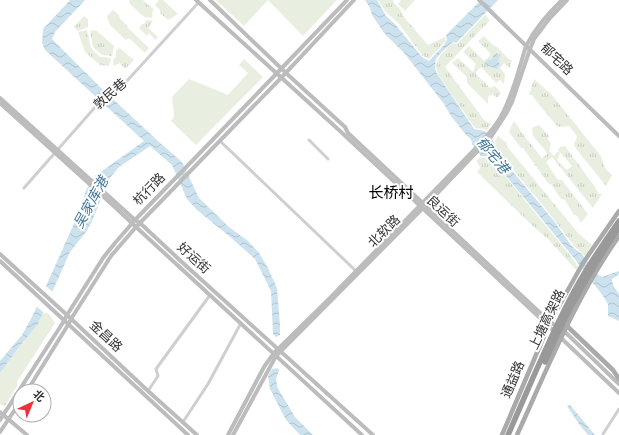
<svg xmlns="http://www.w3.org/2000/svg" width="619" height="435" font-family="Overpass,'Noto Sans SC',sans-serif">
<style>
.grass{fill:url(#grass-tufts)}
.park{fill:#e8efe0}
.water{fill:url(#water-waves)}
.pier{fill:#fff}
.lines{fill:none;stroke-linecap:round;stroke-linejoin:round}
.street{stroke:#cfcfcf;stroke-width:3}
.secondary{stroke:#bcbcbc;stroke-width:4}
.primary{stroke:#aaa;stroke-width:4.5}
.highway{stroke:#999;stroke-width:5.5}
.labels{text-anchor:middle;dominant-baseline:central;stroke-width:4;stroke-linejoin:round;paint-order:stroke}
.street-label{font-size:13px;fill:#323232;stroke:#fff}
.water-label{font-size:14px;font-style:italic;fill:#3b759a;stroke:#fff}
.quarter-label{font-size:15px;fill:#000;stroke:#fff}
</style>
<defs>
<pattern id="grass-tufts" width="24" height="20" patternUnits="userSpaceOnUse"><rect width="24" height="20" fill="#e8efe0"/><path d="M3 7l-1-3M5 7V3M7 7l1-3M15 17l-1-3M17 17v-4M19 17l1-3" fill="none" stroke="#c7cdc1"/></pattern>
<pattern id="water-waves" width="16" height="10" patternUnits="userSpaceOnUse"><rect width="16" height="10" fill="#cce2ef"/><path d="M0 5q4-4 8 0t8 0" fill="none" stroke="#b0c2cd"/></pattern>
</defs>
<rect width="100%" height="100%" fill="#fff"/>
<!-- grass -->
<g class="grass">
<path d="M129 0H143L153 9 152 18 144 17 130 4Z"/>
<path d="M159 0H163L178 14 168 20 160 13V10L155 5Z"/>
<path d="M378 0H393L394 3 400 9 403 16 428 45 445 37 446 41 429 59 423 56 399 24 385 11Z"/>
<path d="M485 15 490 20 445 67 484 120 491 124 486 131 485 129 475 128 441 79C430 62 441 55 452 43L457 44Z"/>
<path d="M84 16 88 19V27L78 31 74 27Z"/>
<path d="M147 20 153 21 148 28 158 37 155 40 149 33 147 36 139 28 142 24H144Z"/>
<path d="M87 30 91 48 100 57 111 58 109 66 100 65 85 52 78 32Z"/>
<path d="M96 30 114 46 112 56 102 55 93 47 90 31Z"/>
<path d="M484 36 493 45 497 47 510 60H512L510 68 504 63 500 68 505 74 504 84 500 80 496 83 481 67 476 72V74L490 88 495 86 501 93 497 98 493 94 488 97V104L467 83V77L452 63 458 58 473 72 476 64 463 52 469 46 484 61 490 56V53L478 41Z"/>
<path d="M119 48 122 50 134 60 125 69 120 63 113 66 114 58 116 57V51Z"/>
<path d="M534 79 551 94 601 156 605 168 612 175 606 186 586 161 583 158 574 145 577 136 569 126 561 127 557 126 541 107 532 95H529Z"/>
<path d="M514 121 525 137 542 158 547 154 545 150 533 136 532 128 539 125 549 136 548 139 551 144 549 151 554 156 558 151 560 153 557 160 567 170 572 166 558 150 560 147 565 146 595 187 599 194H602L593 208C579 191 566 174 552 157L546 162 558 180H562L588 214 581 223 577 216 574 215 565 200 561 199 551 184 548 183 523 148H521L509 132Z"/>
<path d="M498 136 507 143 506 145 578 233 592 245 585 256 575 247 542 204 496 150 495 141Z"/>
<path d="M488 157 492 160 573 259 578 267 576 270 548 239 536 229 477 172 480 168 479 165 476 161 480 158Z"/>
<path d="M0 375 17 381V386L5 406 0 404Z"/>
</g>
<!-- park -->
<g class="park">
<path d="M216 0H337L303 36 268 0 244 26Z"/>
<path d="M401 0H415L405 11 398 4Z"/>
<path d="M113 10 119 15 120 19 128 26 127 27 149 48 145 53 129 38 126 40 110 25 107 16Z"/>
<path d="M244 59 263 77 196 145 171 121 174 117 172 97 189 79 228 95 248 73 239 65Z"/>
<path d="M44 311 50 315 55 323 9 394 2 402 0 401V373L19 347 38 324Z"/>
</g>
<!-- water -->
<g class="water">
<path d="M70 0H85L55 32 52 39 100 87 159 142 182 162 199 198 229 227 248 241 259 253 267 266 277 288 280 325V335L276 337 273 334 271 291 255 259 229 236 197 210 187 199 172 165 150 146 119 167 109 179 92 221 86 232 70 252 38 324 19 347 0 373V361L22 335 33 315 81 208 86 190 96 175 108 167 116 161 144 141 45 50 42 43 43 29Z"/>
<path d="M365 0H377L386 16 395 24 422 57 429 61 444 45 447 40 446 35 481 0H498L456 43 453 42C450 44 438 55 436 59 435 63 435 68 436 72L474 129 485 131 494 142 495 150 554 221 571 245 576 250 582 254 597 274 602 277 619 271V274L612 279C612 286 616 289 619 294 619 300 619 315 619 321L608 316V304L603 296 574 258 492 159 489 156H481L472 144 471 139 466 135 451 116 444 104 405 54 384 33 372 15 370 8Z"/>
<path d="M496 54 498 55 500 57 498 60 500 65 497 69 486 65 485 61 492 59 494 55Z"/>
<path d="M278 368 279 370 276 379 277 386 280 392 295 417 313 435H300L286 420 270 389 268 376 272 369Z"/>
<path d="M570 405 595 435H588L579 424 567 406Z"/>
</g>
<!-- pier -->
<path class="pier" d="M46 286 54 293 45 314 36 306Z"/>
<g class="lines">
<!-- street -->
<g class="street">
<path d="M309 140 328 159"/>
<path d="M220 141 356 271"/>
<path d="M24 188 97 105 104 99 115 94 199 2"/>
<path d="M148 391 158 376 156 369 210 295"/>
<path d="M183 422 208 384 241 323"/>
<path d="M603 434 619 409"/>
</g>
<!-- secondary -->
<g class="secondary">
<path d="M196 0 340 131 555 332"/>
<path d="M210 0 286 73 345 127 348 133 522 296 550 322 564 331 619 384"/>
<path d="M479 0 619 136"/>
<path d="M0 98 135 220 140 223 184 264 373 435"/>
<path d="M0 103 116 208 136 227 362 435"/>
<path d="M0 254 67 315 148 391 197 435"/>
<path d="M0 261 188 435"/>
<path d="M560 337 619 393"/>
<path d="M27 391 68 325 71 319 111 256 136 227 281 78 354 0"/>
<path d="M0 412 27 435"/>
<path d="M0 420 64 321 67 315 103 258 115 243 135 220 279 71 347 0"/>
<path d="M0 432 20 402"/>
<path d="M228 435 264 367 274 353 330 298 475 149C484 139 493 130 500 118 512 97 519 69 526 46 536 27 547 15 562 0"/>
<path d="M233 435 276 356 425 206 491 137 506 114 512 102 530 49 534 39 549 19 567 0"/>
</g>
<!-- primary -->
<g class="primary">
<path d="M567 326 613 370 619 379"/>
<path d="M502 435 550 322 583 263 619 211"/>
<path d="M517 435C548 367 576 297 619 236"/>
</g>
<!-- highway -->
<g class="highway">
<path d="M545 362C565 315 590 270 619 228"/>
<path d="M508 435C528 390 546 345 569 301 583 273 601 247 619 221"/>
</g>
</g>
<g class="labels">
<!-- street labels -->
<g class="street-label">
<text transform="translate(556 60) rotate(44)">郁宅路</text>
<text transform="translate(111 95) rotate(-41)">敦民巷</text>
<text transform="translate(150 190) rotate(-46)">杭行路</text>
<text transform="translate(442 212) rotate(43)">良运街</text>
<text transform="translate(385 232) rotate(-45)">北软路</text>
<text transform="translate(193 259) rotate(42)">好运街</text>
<text transform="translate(548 320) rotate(-64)">上塘高架路</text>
<text transform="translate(105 337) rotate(43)">金昌路</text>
<text transform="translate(514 380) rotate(-67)">通益路</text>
</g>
<!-- water labels -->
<g class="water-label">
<text transform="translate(492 156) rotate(51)">郁宅港</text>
<text transform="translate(92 203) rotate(-61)">吴家库港</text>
</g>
<!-- quarter labels -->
<g class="quarter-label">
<text x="391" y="194">长桥村</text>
</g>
</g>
<!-- north arrow -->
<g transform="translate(32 403) rotate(44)"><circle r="19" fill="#ffffff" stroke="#adadad"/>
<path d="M0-3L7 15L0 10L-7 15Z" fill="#ee303f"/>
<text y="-6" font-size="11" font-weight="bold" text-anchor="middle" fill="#323232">北</text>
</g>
</svg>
